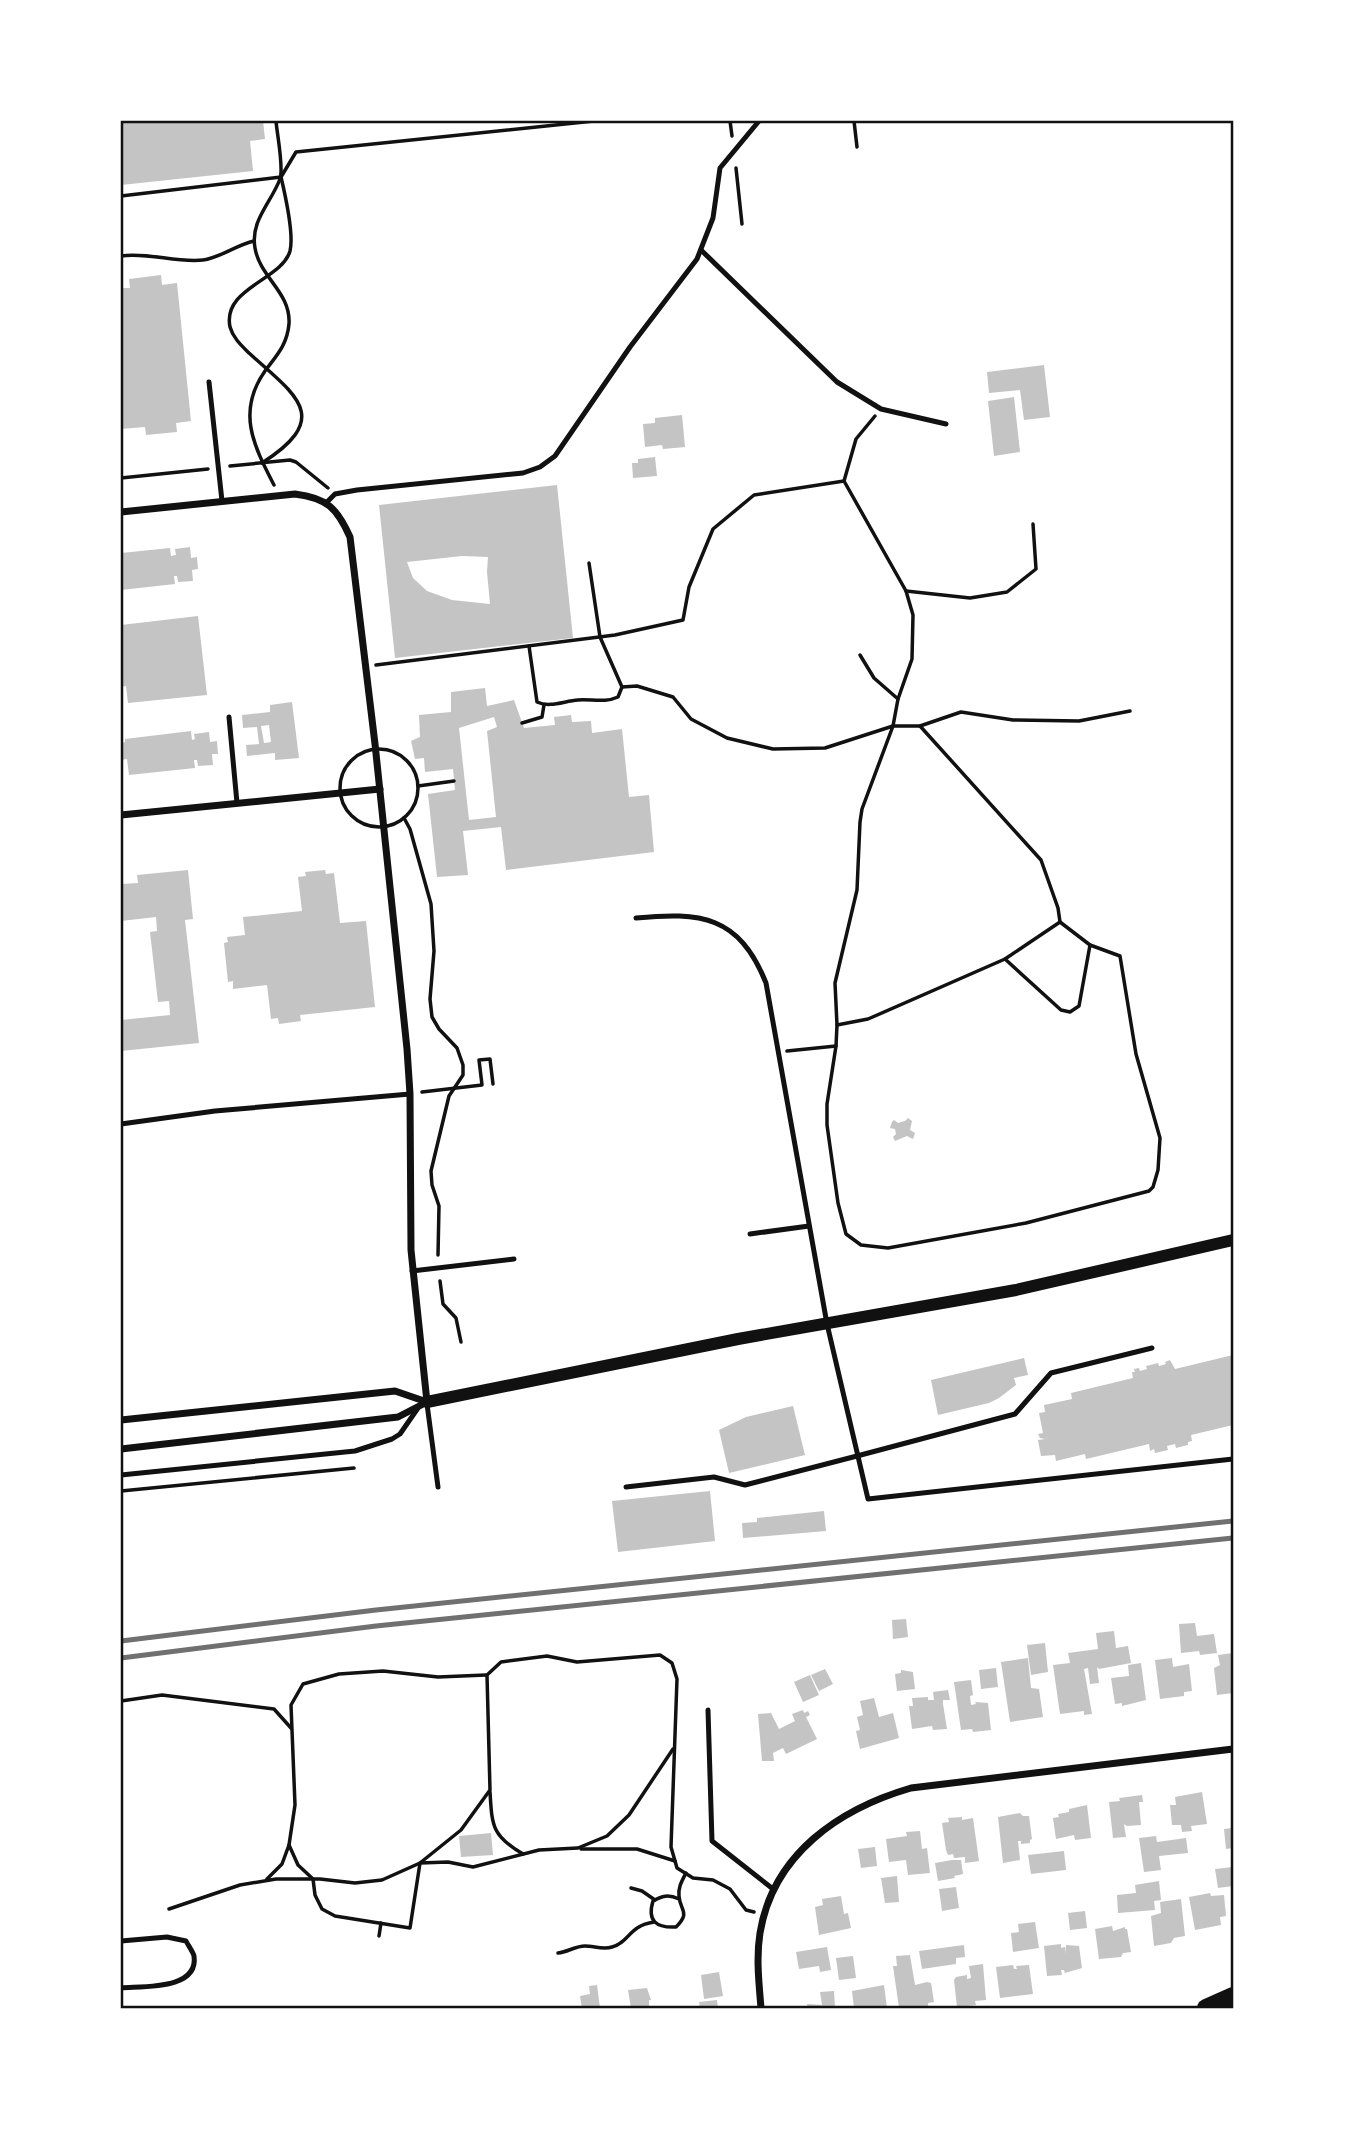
<svg xmlns="http://www.w3.org/2000/svg" width="1354" height="2129" font-family="'Alegreya Sans',sans-serif">
<style>
.building{fill:#c4c4c4;fill-rule:evenodd}
.lines{fill:none;stroke-linecap:round;stroke-linejoin:round}
.path{stroke:#111;stroke-width:3.5}
.service{stroke:#111;stroke-width:5}
.minor{stroke:#111;stroke-width:7}
.tertiary{stroke:#111;stroke-width:12}
.primary{stroke:#111;stroke-width:18}
.rail{stroke:#707070;stroke-width:5}
.neatline{fill:none;stroke:#111;stroke-width:2.5}
</style>
<rect width="100%" height="100%" fill="#fff"/>
<!-- building -->
<g class="building">
<path d="M121 121H263L265 139 250 141 253 171 121 185Z"/>
<path d="M161 275 162 285 177 283 191 421 176 423 177 432 146 435 145 427 121 429V288H130L129 279Z"/>
<path d="M1044 365 1050 417 1024 420 1020 390 989 393 987 372Z"/>
<path d="M1014 397 1020 452 994 456 988 401Z"/>
<path d="M682 415 685 447 663 449 662 445 645 447 643 424 655 423V418Z"/>
<path d="M655 457 657 476 633 478 632 463H638V459Z"/>
<path d="M557 485 573 638 395 658 379 505ZM462 556 488 557 487 572 490 604 452 600 427 591 413 578 407 562Z"/>
<path d="M190 547 191 558 197 557 198 569 192 570 193 581 178 582 177 576H174L175 584 121 590V553L170 548 171 556 176 555 175 549Z"/>
<path d="M198 616 207 695 128 703 126 686 121 687V625Z"/>
<path d="M485 688 487 706 514 700 524 728 555 725 554 717 571 715 572 722 591 721 592 733 622 729 629 797 649 795 654 852 506 870 501 827 463 831 468 875 437 877 428 794 455 790 453 769 425 772 424 758 415 759 411 741 420 737 419 715 451 712V692ZM494 717 497 727 487 731 496 817 469 820 459 728Z"/>
<path d="M292 702 299 758 275 760V753L247 756 246 745 259 744 257 727 243 728 242 715 270 712V705ZM269 725 271 742 264 743 261 726Z"/>
<path d="M191 731 192 740 195 739 194 734 209 732 210 742 217 741 218 754H212L213 765 198 766 197 760H194L195 768 129 775 127 759 121 760V743L125 742V739Z"/>
<path d="M188 870 193 919 185 920 199 1043 121 1051V1020L170 1015 169 1001 158 1002 150 932 157 931 156 917 121 921V884L138 883 137 875Z"/>
<path d="M325 870 326 874 334 873 340 923 366 921 375 1007 300 1015 301 1021 279 1024 278 1018 271 1019 267 985 233 989V981L228 982 224 943 228 942 227 937 245 935 243 917 302 911 298 877 306 876 305 872Z"/>
<path d="M908 1118 912 1121 910 1130 915 1133 913 1139 907 1136 895 1141 893 1137 896 1134 895 1129 890 1128 892 1122 894 1120 898 1123 905 1121Z"/>
<path d="M1233 1355V1425L1191 1435 1192 1441 1188 1442V1445L1176 1448 1175 1444 1167 1446 1168 1450 1155 1453 1154 1449 1150 1451 1149 1444 1086 1459 1085 1454 1056 1461 1055 1455 1041 1456 1038 1440 1045 1439 1040 1438 1038 1434 1043 1433 1039 1413 1045 1412 1044 1405 1072 1399 1071 1393 1133 1378 1132 1372H1135L1134 1369 1139 1368 1140 1371 1147 1369 1146 1366 1158 1363 1159 1366 1166 1364 1165 1362 1170 1360 1175 1369Z"/>
<path d="M1024 1358 1028 1375 1014 1378 1016 1385 999 1398 989 1403 938 1415 931 1380Z"/>
<path d="M793 1406 805 1455 729 1473 719 1430 746 1417Z"/>
<path d="M710 1491 715 1541 618 1552 612 1501Z"/>
<path d="M824 1511 826 1531 743 1538 742 1523 757 1522V1518Z"/>
<path d="M906 1619 908 1637 893 1639 892 1620Z"/>
<path d="M1195 1623 1197 1636 1214 1634 1217 1653 1200 1655 1199 1651 1181 1653 1179 1624Z"/>
<path d="M1114 1631 1116 1648 1128 1646 1131 1663 1099 1669 1097 1667 1099 1683 1090 1684 1088 1668 1084 1669 1092 1714 1084 1715V1711L1060 1714 1053 1665 1070 1663 1068 1653 1098 1649 1096 1633Z"/>
<path d="M1045 1643 1048 1672 1031 1675 1027 1645Z"/>
<path d="M1233 1653V1693L1217 1695 1214 1668 1220 1665 1218 1655Z"/>
<path d="M1028 1658 1031 1688 1039 1689 1043 1717 1010 1722 1001 1662Z"/>
<path d="M1172 1658 1173 1667 1189 1664 1192 1691 1184 1692V1696L1160 1699 1155 1660Z"/>
<path d="M1141 1663 1146 1700 1122 1706V1703L1115 1704 1111 1678 1129 1676 1128 1665Z"/>
<path d="M996 1668 998 1687 981 1689 979 1670Z"/>
<path d="M825 1669 833 1684 819 1691 811 1675Z"/>
<path d="M901 1670 913 1672 915 1689 897 1691 895 1674 901 1673Z"/>
<path d="M810 1675 819 1695 803 1702 794 1682Z"/>
<path d="M971 1680 973 1695 970 1696 971 1705 976 1704 975 1702 988 1703 991 1730 973 1732 972 1729 961 1730 954 1682Z"/>
<path d="M948 1690 950 1700H943V1704L947 1729 933 1730 932 1726 912 1729 909 1706H913L912 1698 928 1697V1700H934L933 1692Z"/>
<path d="M874 1698 879 1717 893 1713 899 1738 860 1749 856 1731 860 1730 857 1717 863 1715 860 1701Z"/>
<path d="M803 1710 804 1713 808 1711 810 1715 806 1717 817 1739 786 1754 783 1748 773 1753 774 1761H762L758 1714 771 1713 779 1729 795 1721 792 1714Z"/>
<path d="M1202 1792 1207 1824 1191 1826 1192 1831 1182 1832 1181 1825H1172L1170 1805H1176L1175 1797Z"/>
<path d="M1142 1795 1143 1802H1139L1141 1825 1127 1826 1124 1824 1126 1837 1113 1838 1109 1802 1120 1801 1119 1798Z"/>
<path d="M1087 1805 1091 1838 1075 1840 1074 1835 1056 1839 1053 1818 1059 1817 1058 1814 1069 1812V1809Z"/>
<path d="M1020 1813 1023 1816H1029L1032 1839 1030 1840V1843L1021 1844V1841H1018L1020 1860 1003 1863 998 1817Z"/>
<path d="M962 1817V1820L973 1818 979 1861 965 1863V1857L954 1858 953 1854 948 1855 946 1850 942 1823 949 1822 948 1818Z"/>
<path d="M1233 1828V1848L1226 1849 1224 1829Z"/>
<path d="M920 1831 922 1849 927 1848 930 1873 908 1875 906 1860 889 1862 886 1839 907 1836 906 1832Z"/>
<path d="M491 1833 493 1855 461 1857 459 1836Z"/>
<path d="M1156 1836 1157 1842 1186 1838 1188 1853 1159 1856 1161 1870 1144 1872 1139 1838Z"/>
<path d="M875 1847 877 1866 861 1868 858 1849Z"/>
<path d="M1064 1851 1066 1870 1031 1874 1028 1855Z"/>
<path d="M952 1860H961L963 1874 954 1876 955 1878 938 1881 935 1863Z"/>
<path d="M1233 1867V1886L1218 1888 1215 1869Z"/>
<path d="M897 1876 899 1902 885 1903 881 1878Z"/>
<path d="M1159 1881 1161 1900 1154 1901 1155 1910 1118 1913 1117 1895 1136 1893 1135 1885Z"/>
<path d="M956 1887 959 1908 942 1911 939 1889Z"/>
<path d="M1210 1893 1211 1896 1224 1895 1226 1916 1220 1917 1221 1925 1195 1930 1189 1897Z"/>
<path d="M841 1896 844 1914 848 1913 851 1928 819 1935 815 1907 823 1905 822 1899Z"/>
<path d="M1181 1899 1185 1936 1174 1938 1171 1943 1154 1946 1151 1916 1161 1913 1160 1902Z"/>
<path d="M1085 1911 1087 1928 1070 1930 1068 1913Z"/>
<path d="M1035 1922 1039 1948 1013 1952 1011 1933 1019 1932 1018 1924Z"/>
<path d="M1112 1926 1113 1931 1125 1927V1929H1127L1131 1952 1123 1953 1121 1957 1099 1959 1095 1929Z"/>
<path d="M1061 1944V1948L1065 1947V1954L1066 1945 1079 1946 1082 1968 1065 1973 1064 1970H1061L1062 1975 1047 1976 1044 1946Z"/>
<path d="M964 1945 965 1957 956 1958V1964L922 1969 919 1951Z"/>
<path d="M827 1947 831 1970 820 1972 819 1966 799 1969 796 1952Z"/>
<path d="M910 1955 915 1985 927 1982 931 1983 934 2002 928 2003V2007L899 2008 893 1966H897L896 1956Z"/>
<path d="M853 1956 856 1978 839 1980 836 1958Z"/>
<path d="M983 1964 986 2000 975 2001 976 2005 957 2007 954 1980 956 1977 967 1975V1979L971 1978 969 1966Z"/>
<path d="M1013 1965 1014 1969H1017L1016 1966 1029 1965 1033 1994 1000 1998 996 1967Z"/>
<path d="M719 1972 723 1996 704 1999 701 1975Z"/>
<path d="M597 1985 600 2008H582L580 1996 590 1994 589 1986Z"/>
<path d="M884 1985 887 2008H854L852 1991Z"/>
<path d="M647 1988 651 2000H649V2008H631L628 1990Z"/>
<path d="M834 1991 835 2008H808L807 2004 822 2005 820 1992Z"/>
<path d="M717 2000 718 2008H700L699 2002Z"/>
</g>
<g class="lines">
<!-- path -->
<g class="path">
<path d="M661 121H662"/>
<path d="M730 121 732 136"/>
<path d="M854 121 857 147"/>
<path d="M736 168 742 224"/>
<path d="M121 196 281 177"/>
<path d="M121 256C148 252 176 263 203 260 220 258 236 245 254 241"/>
<path d="M262 463C334 417 295 395 249 353 242 346 233 338 230 327 222 288 282 280 290 251 294 235 285 194 281 177L296 152 594 121"/>
<path d="M230 466 290 460 296 462 328 488"/>
<path d="M121 478 208 469"/>
<path d="M274 485C254 446 236 412 265 371 277 355 287 345 289 324 291 292 260 278 255 248 250 221 271 203 280 179 284 168 277 134 276 121"/>
<path d="M906 591 970 598 1007 592 1036 569 1033 524"/>
<path d="M529 646 537 702C550 708 564 701 578 700 592 699 605 703 618 697L622 687 600 637 589 563"/>
<path d="M860 655 874 678 898 699"/>
<path d="M376 665 615 635 683 620 689 587 713 529 754 495 844 481"/>
<path d="M622 687 637 686 673 697 691 719 727 738 773 749 825 748 893 726H920L961 712 1013 720 1079 721 1130 711"/>
<path d="M522 723 542 717 544 705"/>
<circle cx="379" cy="788" r="39"/>
<path d="M418 786 454 781"/>
<path d="M404 818 410 829 431 904 434 951 430 999 432 1017 439 1029 457 1048 463 1065V1075L449 1096 431 1171 432 1185 439 1206 438 1255"/>
<path d="M1005 959 1061 1010 1070 1012 1079 1006 1090 945 1060 922"/>
<path d="M837 1025 868 1019 1005 959 1060 922 1058 908 1041 860 920 726"/>
<path d="M836 1046 827 1104V1125L838 1203 846 1234 861 1245 888 1248 1026 1223 1149 1191 1153 1187 1158 1170 1160 1138 1136 1054 1120 956 1090 945"/>
<path d="M787 1051 836 1046 837 1025 835 983 857 890 860 822 862 809 893 726 898 699 912 659 913 615 906 591 844 481 856 439 875 416"/>
<path d="M422 1092 482 1085 479 1060 490 1059 493 1084"/>
<path d="M440 1281 443 1304 456 1318 461 1342"/>
<path d="M121 1491 354 1468"/>
<path d="M121 1701 162 1695 274 1709 291 1728"/>
<path d="M490 1792C492 1826 492 1836 523 1854"/>
<path d="M289 1845 298 1865 313 1879 315 1895 322 1909 335 1916 410 1928 420 1863 448 1862 473 1867 539 1850 578 1848 607 1836 629 1815 673 1749"/>
<path d="M581 1849H637L675 1861"/>
<path d="M267 1879 282 1864 289 1845 295 1805 291 1705 303 1684 339 1674 383 1671 438 1677 486 1675"/>
<path d="M631 1888 642 1891 655 1900"/>
<path d="M679 1899C668 1894 662 1896 653 1901 647 1921 656 1928 676 1927 691 1912 680 1911 679 1896 678 1887 682 1881 686 1873"/>
<path d="M169 1909 240 1885 276 1879H320L355 1883 382 1880 420 1863 461 1830 490 1790 487 1675 501 1662 547 1656 577 1662 660 1655 672 1663 677 1679 671 1847 677 1868 693 1878 713 1880 730 1889 746 1910 754 1912"/>
<path d="M379 1936 381 1923"/>
<path d="M558 1953C568 1952 575 1946 585 1946 594 1946 603 1950 612 1947 630 1942 628 1926 654 1922"/>
</g>
<!-- service -->
<g class="service">
<path d="M701 250 837 382 881 409 946 424"/>
<path d="M209 382 222 501"/>
<path d="M327 502 335 494 357 490 523 473 540 467 555 456 630 347 697 259 713 218 720 168 759 121"/>
<path d="M229 717 237 803"/>
<path d="M636 918C700 912 739 915 766 983L827 1324 868 1499 1233 1459"/>
<path d="M121 1124 215 1111 410 1094"/>
<path d="M750 1234 809 1226"/>
<path d="M412 1271 514 1259"/>
<path d="M427 1404 438 1487"/>
<path d="M121 1475 355 1451 392 1439 400 1434 418 1408"/>
<path d="M626 1487 714 1477 745 1485 857 1456 1015 1414 1051 1373 1152 1348"/>
<path d="M708 1710 712 1841 773 1889"/>
<path d="M121 1941 167 1937 186 1941C188 1945 193 1952 194 1956 199 1990 143 1986 121 1988"/>
</g>
<!-- minor -->
<g class="minor">
<path d="M121 512 295 494C327 498 337 508 350 537L375 744 407 1049 410 1094 411 1250 427 1402"/>
<path d="M121 815 380 789"/>
<path d="M121 1420 395 1391 427 1402"/>
<path d="M121 1449 398 1417 427 1402"/>
<path d="M761 2008C759 1983 756 1958 760 1933 773 1854 839 1809 911 1788L1233 1749"/>
</g>
<!-- tertiary -->
<path class="tertiary" d="M427 1402 738 1339 1016 1290 1233 1240"/>
<!-- primary -->
<path class="primary" d="M1206 2008 1233 1996"/>
<!-- rail -->
<g class="rail">
<path d="M121 1641 376 1610 1233 1521"/>
<path d="M121 1658 376 1626 1233 1538"/>
</g>
</g>
<!-- border -->
<rect width="1354" height="2129" fill="none" stroke="#ffffff" stroke-width="245"/>
<rect x="122" y="122" width="1110" height="1885" class="neatline"/>
</svg>
